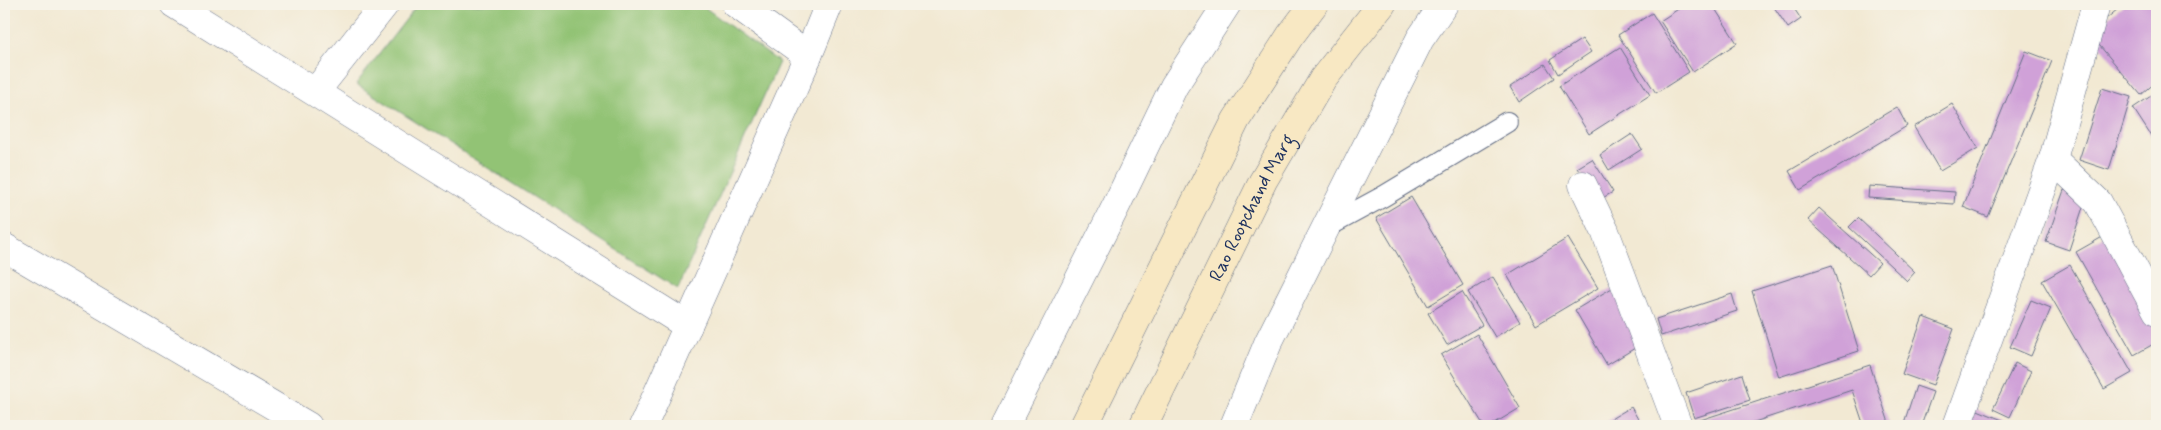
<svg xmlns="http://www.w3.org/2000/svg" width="2161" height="430" font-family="Mynerve,sans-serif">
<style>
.green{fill:#92c374;stroke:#567969}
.building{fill:#d0a1d8}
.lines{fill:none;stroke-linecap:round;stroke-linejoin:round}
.service-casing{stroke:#667087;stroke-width:22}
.minor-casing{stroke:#667087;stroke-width:29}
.tertiary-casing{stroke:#667087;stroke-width:29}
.secondary-casing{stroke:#667087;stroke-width:29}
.service{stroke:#fff;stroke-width:20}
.minor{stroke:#fff;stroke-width:28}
.tertiary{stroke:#fff;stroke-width:28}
.secondary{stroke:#f8e8c3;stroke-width:28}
.labels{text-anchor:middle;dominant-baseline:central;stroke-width:4;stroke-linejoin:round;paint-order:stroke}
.street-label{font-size:19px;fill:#1b2f5e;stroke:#f7f3e8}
</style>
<rect width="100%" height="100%" fill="#f7f3e8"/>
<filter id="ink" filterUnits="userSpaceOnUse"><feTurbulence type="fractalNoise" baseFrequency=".02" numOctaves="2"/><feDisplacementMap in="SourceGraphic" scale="10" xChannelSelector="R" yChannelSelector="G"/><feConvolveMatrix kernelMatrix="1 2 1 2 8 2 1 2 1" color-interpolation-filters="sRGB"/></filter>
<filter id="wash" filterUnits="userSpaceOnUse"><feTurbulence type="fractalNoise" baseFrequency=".0096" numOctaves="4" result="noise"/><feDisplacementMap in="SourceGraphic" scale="20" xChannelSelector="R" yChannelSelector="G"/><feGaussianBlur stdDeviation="1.12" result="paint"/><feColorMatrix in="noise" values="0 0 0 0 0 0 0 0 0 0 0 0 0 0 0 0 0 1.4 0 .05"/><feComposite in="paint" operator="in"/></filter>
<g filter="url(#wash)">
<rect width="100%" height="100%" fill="#f2e9d3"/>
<!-- green -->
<path class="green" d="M418 4H700L779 62 678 289 356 84Z"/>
<g id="blocks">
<!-- building -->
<g class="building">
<path d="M1686 4H1712L1737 43 1693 72 1660 21Z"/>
<path d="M1772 4H1791L1801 19 1788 28Z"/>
<path d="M2124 4H2157V81L2141 95 2089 33Z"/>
<path d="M1652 13 1689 72 1656 93 1618 35Z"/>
<path d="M1582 39 1591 52 1558 74 1550 60Z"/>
<path d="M1620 47 1650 95 1589 134 1559 86Z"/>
<path d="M2026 51 2052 61 1988 217 1963 207Z"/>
<path d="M1545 64 1554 78 1519 102 1510 87Z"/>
<path d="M2102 88 2131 97 2109 170 2079 160Z"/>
<path d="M2157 92V145L2133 108Z"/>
<path d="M1952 104 1978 148 1940 171 1914 127Z"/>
<path d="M1897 107 1907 126 1800 190 1789 171Z"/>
<path d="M1632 134 1642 149 1609 170 1600 155Z"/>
<path d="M1592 159 1613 192 1599 200 1577 168Z"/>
<path d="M1869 186 1955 192 1954 204 1868 198Z"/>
<path d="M2064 190 2086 198 2069 250 2046 242Z"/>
<path d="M1411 197 1463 285 1428 306 1376 218Z"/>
<path d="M1819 208 1880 263 1869 275 1808 220Z"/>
<path d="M1858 218 1915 272 1907 281 1849 227Z"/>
<path d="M2106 235 2157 327V342L2134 355 2076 252Z"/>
<path d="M1568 238 1598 288 1536 325 1507 275Z"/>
<path d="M1832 265 1859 351 1779 377 1752 291Z"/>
<path d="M2070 265 2132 373 2104 389 2042 281Z"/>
<path d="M1493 277 1520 322 1495 337 1468 292Z"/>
<path d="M1612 288 1645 342 1607 365 1575 310Z"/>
<path d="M1462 292 1482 325 1447 345 1428 313Z"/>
<path d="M1732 294 1737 311 1661 336 1656 319Z"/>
<path d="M2031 300 2051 308 2031 356 2010 347Z"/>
<path d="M1923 317 1954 329 1933 385 1902 374Z"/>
<path d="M1477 334 1520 408 1490 426H1484L1441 355Z"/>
<path d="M2015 363 2031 371 2010 417 1993 409Z"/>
<path d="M1870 365 1890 426H1864L1852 390 1742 426H1692L1691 423Z"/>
<path d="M1742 374 1750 400 1694 418 1686 393Z"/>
<path d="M1916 386 1933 392 1921 426H1903Z"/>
<path d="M1631 407 1642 426H1599Z"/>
<path d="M1975 409 2005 421 2003 426H1969Z"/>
</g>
</g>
</g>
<g filter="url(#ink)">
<use href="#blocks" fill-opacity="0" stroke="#667087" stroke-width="1"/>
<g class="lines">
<defs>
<path id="service" d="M1327 227 1384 196 1507 122"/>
<g id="minor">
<path d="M174 4 688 326"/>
<path d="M736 4 808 56"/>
<path d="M316 91 385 4"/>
<path d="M2053 159 2098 202 2157 311"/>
<path d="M1583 185 1605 231 1678 426"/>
<path d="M643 426 808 56 829 4"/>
<path d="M1005 426 1116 206 1174 86 1227 4"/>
<path d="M1234 426 1268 343 1420 39 1444 4"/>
<path d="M1957 426 2053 159 2096 4"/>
</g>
<path id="tertiary" d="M4 247 308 426"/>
<g id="secondary">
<path d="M1084 426 1236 120 1290 36 1314 4"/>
<path id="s1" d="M1143 426 1263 181 1323 79 1382 4"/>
</g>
</defs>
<!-- service casing -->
<use href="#service" class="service-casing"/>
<!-- minor casing -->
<use href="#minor" class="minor-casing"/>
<!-- tertiary casing -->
<use href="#tertiary" class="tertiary-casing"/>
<!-- secondary casing -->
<use href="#secondary" class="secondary-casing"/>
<!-- service -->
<use href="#service" class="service"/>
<!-- minor -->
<use href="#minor" class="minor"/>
<!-- tertiary -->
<use href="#tertiary" class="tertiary"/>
<!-- secondary -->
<use href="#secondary" class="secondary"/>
</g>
</g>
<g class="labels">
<!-- street labels -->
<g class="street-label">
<text stroke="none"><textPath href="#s1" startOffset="244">Rao Roopchand Marg</textPath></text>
</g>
</g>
<!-- margin -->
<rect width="2161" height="430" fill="none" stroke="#f7f3e8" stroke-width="20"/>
</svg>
